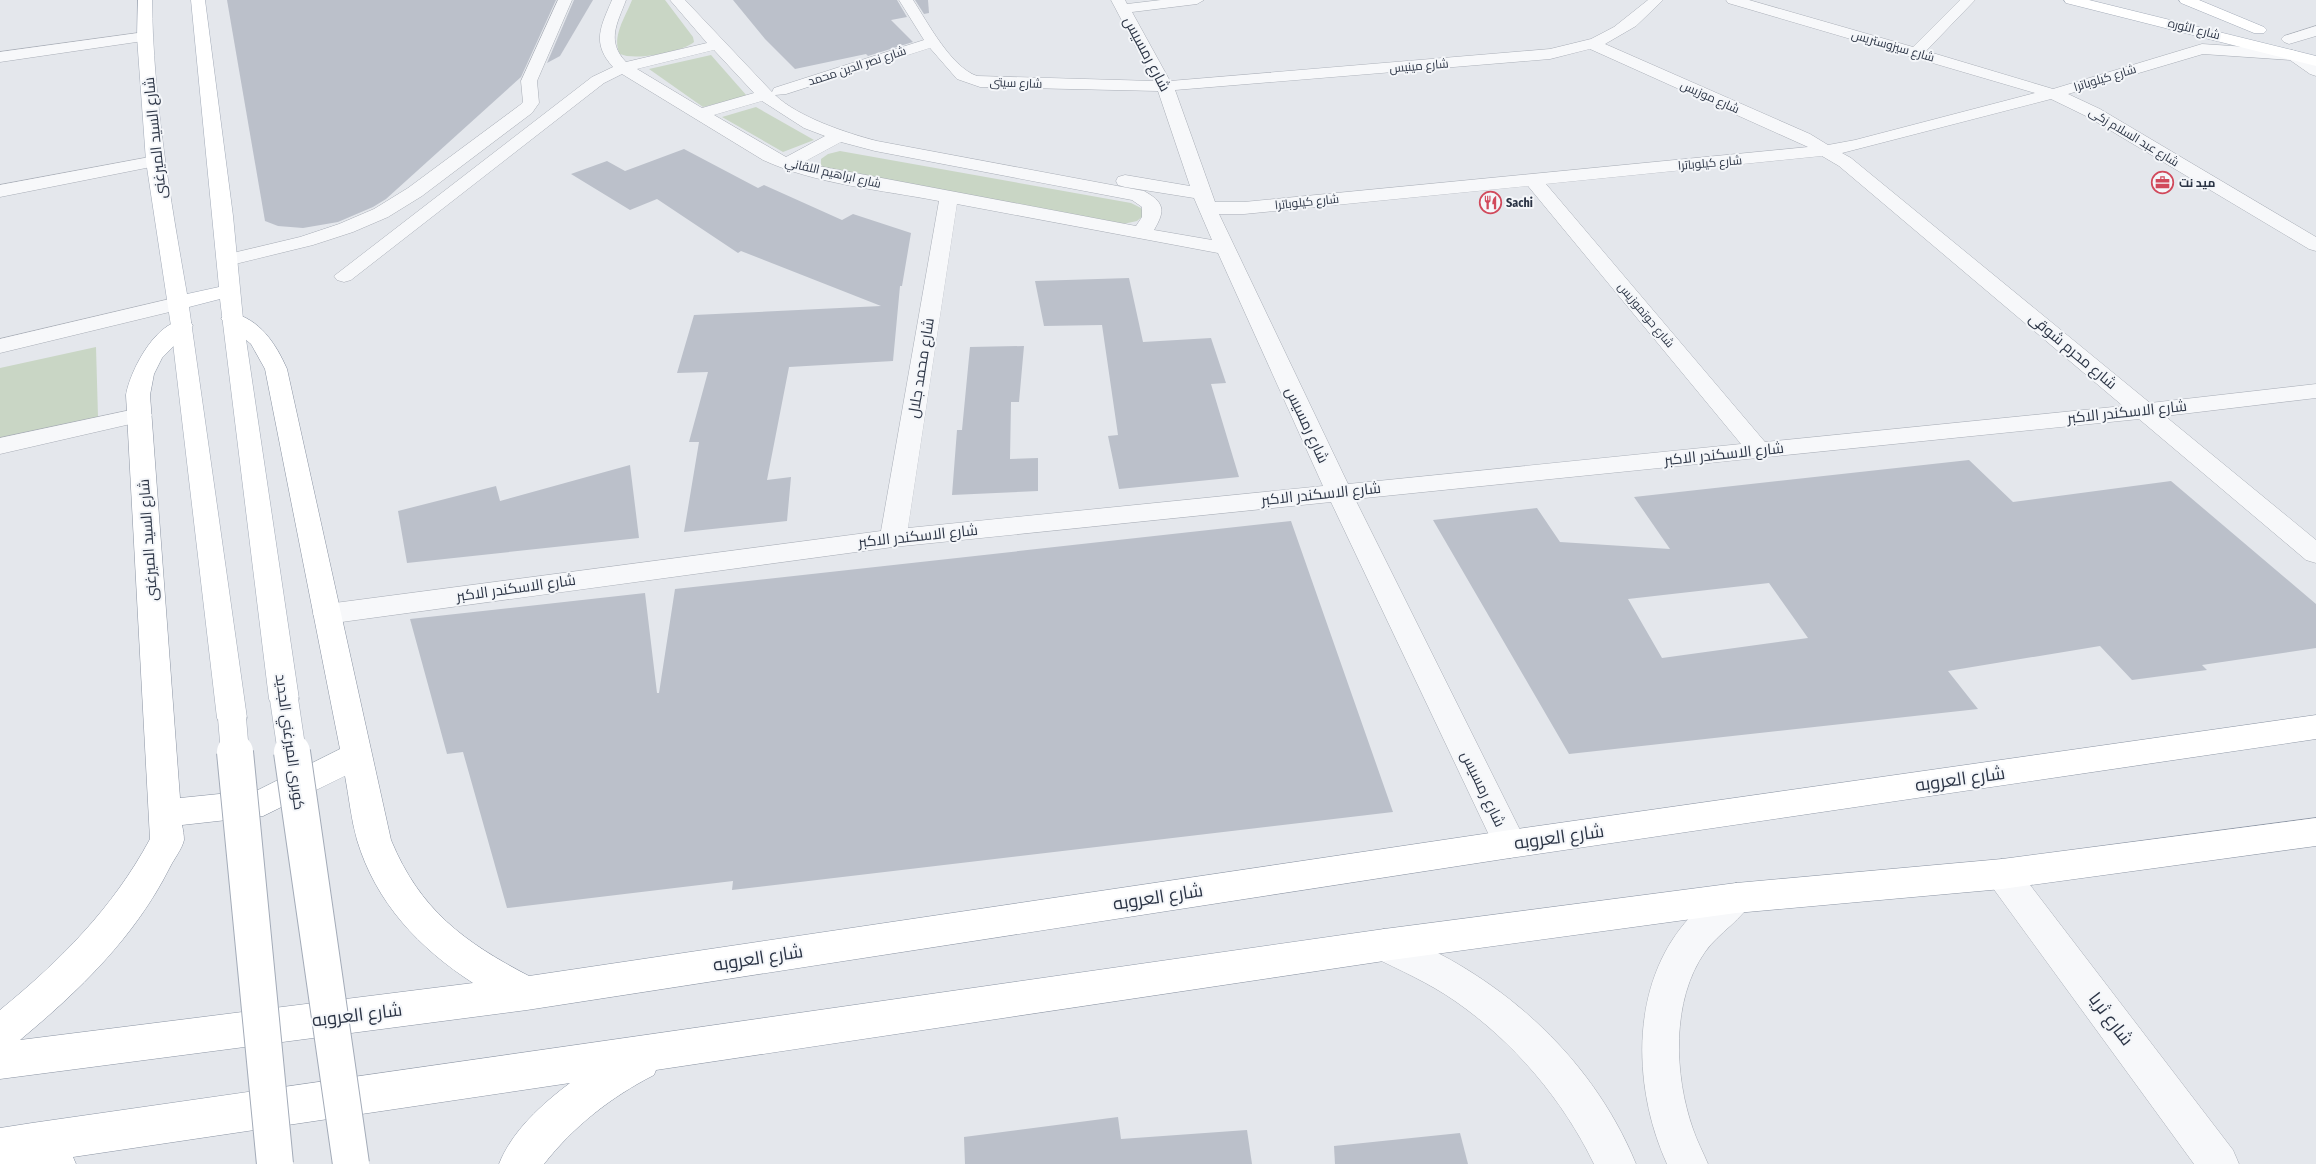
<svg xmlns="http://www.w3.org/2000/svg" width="2316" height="1164" font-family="'Fira Sans Condensed',Cairo,sans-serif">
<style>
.green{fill:#c9d6c5}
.building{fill:#bbc0ca;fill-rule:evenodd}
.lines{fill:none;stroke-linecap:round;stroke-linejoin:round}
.minor-casing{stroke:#a9aeb7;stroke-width:1}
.major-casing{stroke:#a3abb8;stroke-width:1}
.highway-casing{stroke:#8b94a3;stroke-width:1}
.minor{fill:#f7f8fa;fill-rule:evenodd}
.major{fill:#fff;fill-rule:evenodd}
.highway{fill:#fff;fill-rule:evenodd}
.major-bridge-far1-casing{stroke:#a3abb8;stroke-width:29;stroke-linecap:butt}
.major-bridge-casing{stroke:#a3abb8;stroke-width:38;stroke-linecap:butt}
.major-bridge-far1{stroke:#fff;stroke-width:28}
.major-bridge{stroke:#fff;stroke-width:36}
.labels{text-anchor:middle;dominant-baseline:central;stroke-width:4;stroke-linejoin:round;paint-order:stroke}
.far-street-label{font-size:12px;fill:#2b3445;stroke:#f4f6f9}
.far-poi-label{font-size:12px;font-weight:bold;fill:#2b3445;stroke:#f4f6f9;text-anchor:start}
.street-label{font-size:15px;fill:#2b3445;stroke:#f4f6f9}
.near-street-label{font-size:18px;fill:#2b3445;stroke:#f4f6f9}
</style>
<rect width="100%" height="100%" fill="#e4e7ec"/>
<!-- green -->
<g class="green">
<path d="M632 0H665L693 37 694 42C682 52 635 61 620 54 611 37 626 16 632 0Z"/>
<path d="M711 55 747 96 703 107 649 69Z"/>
<path d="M756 107 814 140 783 152 722 117Z"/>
<path d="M840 151 1131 203 1141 208 1144 215 1137 221 1123 224 824 168 821 165V159L828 154Z"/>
<path d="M96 347 98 417 0 438V368Z"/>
</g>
<!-- building -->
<g class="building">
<path d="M227 0H556L521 77 386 199 373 207 338 222 303 228 278 226 265 221Z"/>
<path d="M574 0H593L560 56 547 63Z"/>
<path d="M733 0H897L907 17 891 20 913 42 868 56 866 54 795 69 765 39Z"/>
<path d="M915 0H928L929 13 924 14Z"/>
<path d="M684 149 758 188 764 185 842 220 853 214 911 233 902 286H900L893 361 789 367 767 480 791 477 787 521 684 532 699 442H689L708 372 677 373 694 315 881 306 741 251 738 253 657 199 630 210 571 174 607 161 625 171Z"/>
<path d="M1129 278 1143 342 1211 338 1226 383 1211 384 1239 477 1119 489 1108 436 1118 435 1102 325 1044 326 1035 281Z"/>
<path d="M1024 346 1019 402H1011L1010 459 1038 458V491L952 495 957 430H962L970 347Z"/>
<path d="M1969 460 2013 502 2171 481 2316 604V648L2202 665 2207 670 2132 680 2100 646 1948 671 1978 709 1569 754 1433 520 1537 508 1560 542 1670 549 1634 497ZM1769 583 1808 638 1662 658 1628 599Z"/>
<path d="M630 465 639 538 407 563 398 511 496 486 500 501Z"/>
<path d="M1291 521 1393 812 732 890 733 881 507 908 463 752 447 754 410 619 645 593 657 693H659L675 589Z"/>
<path d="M1118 1117 1121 1139 1247 1130 1252 1164H965L964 1137Z"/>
<path d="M1460 1133 1468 1164H1335L1334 1146Z"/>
</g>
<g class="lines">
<defs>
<g id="minor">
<path d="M558 0H572L537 81 539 103 532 113 422 196 388 217 353 232 313 245 227 266 220 264 217 260 220 256 300 237 339 224 374 209 408 188 520 105 523 102 521 81Z"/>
<path d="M612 0H626C617 24 606 41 626 62L707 43 670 0H685L772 92 774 88 924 40 899 0H913C928 23 951 67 977 76L1154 81 1111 0H1125L1127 4 1161 0H1204L1197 4 1132 12 1170 81 1550 49 1591 39 1614 27 1648 0H1663L1636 26 1605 44 1810 134 1828 145 1855 140 2035 93 1728 3 1726 0H1749L1913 47 1960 0H1975L1926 51 2053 89 2202 44 2292 50 2301 53 2316 64V76L2310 74 2290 60 2203 54 2068 94 2100 109 2316 237V251L2309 249 2088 117 2051 99 1842 153 1851 158 2150 403 2316 384V398L2165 416 2316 540V563L2306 560 2139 419 1355 499 1527 844 1522 854 1510 858 1498 854 1331 502 893 547 327 624 317 621 313 614 317 607 327 604 881 531 939 201C882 190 815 184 763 160L622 74 604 83 351 280 344 282 337 280 334 276 592 77 613 67C591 43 601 26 612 0ZM930 48 957 79 980 87 1158 91 1190 186 1125 175 1118 177 1116 181 1118 185 1125 187 1194 198 1212 240 1154 230C1166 210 1164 202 1144 191L877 141C846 133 798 117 775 95L786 94ZM1590 49 1808 147 1244 202H1215L1175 90 1550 59ZM714 50 754 93 702 108 637 69ZM762 101 804 128 825 136 786 157 714 115ZM841 142 875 151 1132 200 1142 207V217L1136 226 802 163ZM1822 156 1839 166 2123 406 1765 442 1546 184ZM1528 186 1741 444 1348 484 1219 214H1244ZM957 204 1218 253 1323 486 908 528Z"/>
<path d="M2316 26V36L2289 44 2284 42 2281 39 2284 36Z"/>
<path d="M145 32 150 34 153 37 150 40 0 62V52Z"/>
<path d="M155 156 161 157 164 161 161 165 0 197V185Z"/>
<path d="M178 297 186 298 189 303 186 308 0 353V339Z"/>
<path d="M140 408 148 410 152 415 148 420 0 454V438Z"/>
<path d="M2002 859 2014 864 2233 1150 2239 1164H2194L1990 884 1985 874 1990 864Z"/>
<path d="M1736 883 1748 887 1753 898C1743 920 1719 932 1705 952 1671 1000 1674 1075 1693 1129 1697 1141 1703 1152 1708 1164H1667C1631 1085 1629 976 1696 911 1708 900 1720 889 1736 883Z"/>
<path d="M1384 929C1495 970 1591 1054 1636 1164H1594C1563 1100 1514 1042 1455 1001 1429 983 1400 970 1371 956L1366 945 1371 934Z"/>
</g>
<g id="major">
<path d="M138 0H152C153 99 170 197 187 294L219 287 191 0H205L233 216 243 319 299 699 295 707 284 710 273 707 269 699 220 299 189 307 247 718 243 726 232 730 221 726 217 718 171 326 146 161 137 37Z"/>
<path d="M2064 0H2089L2316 56V66L2066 3Z"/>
<path d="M2179 0H2199L2264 27 2267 30 2264 33H2254L2181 3Z"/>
</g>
<g id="highway">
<path d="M232 313C260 319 276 344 287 369L391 840C420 910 464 942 529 976L1510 830 2316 715V739L1510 858 527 1010 0 1079V1010C60 961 113 908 150 839L126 395C130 370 159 314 190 321L193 326 162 358 154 374 150 395 180 798 258 790 340 749 265 369 251 344 221 319 224 314ZM345 776C349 797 351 819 357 840 376 903 419 948 473 983L20 1040C79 991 135 937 170 867 174 859 182 849 184 840 184 836 183 829 182 825L263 816Z"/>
<path d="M2316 818V846L2002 889 1736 913 1384 961 656 1070 654 1075C611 1097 574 1126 544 1164H499C512 1131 542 1104 570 1083L73 1157 76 1164H0V1128L32 1123 1384 929 1736 883 2002 859Z"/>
</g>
</defs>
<!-- minor casing -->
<use href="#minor" class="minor-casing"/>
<!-- major casing -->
<use href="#major" class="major-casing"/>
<!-- highway casing -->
<use href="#highway" class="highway-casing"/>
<!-- minor -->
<use href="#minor" class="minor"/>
<!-- major -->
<use href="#major" class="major"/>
<!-- highway -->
<use href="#highway" class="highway"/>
<defs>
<g id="major-bridge-far1">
<path d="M284 699 292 753"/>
<path d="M232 718 235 753"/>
</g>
<g id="major-bridge">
<path d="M235 752 275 1164"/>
<path d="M292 752 351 1164"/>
</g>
</defs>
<!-- major-bridge-far1 casing -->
<use href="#major-bridge-far1" class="major-bridge-far1-casing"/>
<!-- major-bridge casing -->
<use href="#major-bridge" class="major-bridge-casing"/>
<!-- major-bridge-far1 -->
<use href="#major-bridge-far1" class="major-bridge-far1"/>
<!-- major-bridge -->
<use href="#major-bridge" class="major-bridge"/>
</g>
<!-- icons -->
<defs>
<symbol id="office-ring" viewBox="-11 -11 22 22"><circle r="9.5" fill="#f4f6f9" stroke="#d1495b" stroke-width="1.5"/><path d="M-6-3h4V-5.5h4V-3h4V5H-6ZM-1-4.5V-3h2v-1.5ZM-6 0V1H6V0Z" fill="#d1495b"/></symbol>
<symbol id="restaurant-ring" viewBox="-11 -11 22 22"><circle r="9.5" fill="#f4f6f9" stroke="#d1495b" stroke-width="1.5"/><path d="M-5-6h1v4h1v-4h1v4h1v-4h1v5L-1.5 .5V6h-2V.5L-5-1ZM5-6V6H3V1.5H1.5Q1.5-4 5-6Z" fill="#d1495b"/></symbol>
</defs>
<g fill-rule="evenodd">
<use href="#office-ring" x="2150" y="170" width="25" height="25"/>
<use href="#restaurant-ring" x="1478" y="190" width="25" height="25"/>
</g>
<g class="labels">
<!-- far-street labels -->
<g class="far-street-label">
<text transform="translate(2194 29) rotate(14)">شارع الثوره</text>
<text transform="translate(1893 46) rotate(16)">شارع سيزوستريس</text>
<text transform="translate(857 66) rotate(-18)">شارع نصر الدين محمد</text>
<text transform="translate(1419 66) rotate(-5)">شارع مينيس</text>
<text transform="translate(2105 78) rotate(-17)">شارع كيلوباترا</text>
<text transform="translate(1016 83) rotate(2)">شارع سيتى</text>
<text transform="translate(1710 97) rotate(24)">شارع موزيس</text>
<text transform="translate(2134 137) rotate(31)">شارع عبد السلام زكى</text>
<text transform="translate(1710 163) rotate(-5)">شارع كيلوباترا</text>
<text transform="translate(833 173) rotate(13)">شارع ابراهيم اللقاني</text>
<text transform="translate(1307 202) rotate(-6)">شارع كيلوباترا</text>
<text transform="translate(1646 315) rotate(50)">شارع حوتموزيس</text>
</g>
<!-- far-poi labels -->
<g class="far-poi-label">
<text x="2179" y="183">ميد نت</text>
<text x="1506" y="203">Sachi</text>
</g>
<!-- street labels -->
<g class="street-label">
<text transform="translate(1147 54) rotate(62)">شارع رمسيس</text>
<text transform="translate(155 138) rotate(-96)">شارع السيد الميرغنى</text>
<text transform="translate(2073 351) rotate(40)">شارع محرم شوقى</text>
<text transform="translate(921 368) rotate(-81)">شارع محمد جلال</text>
<text transform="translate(2127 412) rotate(-6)">شارع الاسكندر الاكبر</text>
<text transform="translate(1307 425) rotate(65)">شارع رمسيس</text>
<text transform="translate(1724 454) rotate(-6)">شارع الاسكندر الاكبر</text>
<text transform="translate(1321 494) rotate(-6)">شارع الاسكندر الاكبر</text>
<text transform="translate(918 536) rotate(-6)">شارع الاسكندر الاكبر</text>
<text transform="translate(148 540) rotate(-94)">شارع السيد الميرغنى</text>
<text transform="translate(516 588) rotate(-8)">شارع الاسكندر الاكبر</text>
<text transform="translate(290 742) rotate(82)">كوبرى الميرغني الجديد</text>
<text transform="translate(1483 789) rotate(64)">شارع رمسيس</text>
</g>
<!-- near-street labels -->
<g class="near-street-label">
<text transform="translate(1960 779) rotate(-8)">شارع العروبه</text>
<text transform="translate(1559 837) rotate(-8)">شارع العروبه</text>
<text transform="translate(1158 897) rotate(-9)">شارع العروبه</text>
<text transform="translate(758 958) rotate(-9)">شارع العروبه</text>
<text transform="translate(357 1015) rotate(-7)">شارع العروبه</text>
<text transform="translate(2111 1019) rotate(53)">شارع ثريا</text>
</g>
</g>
</svg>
